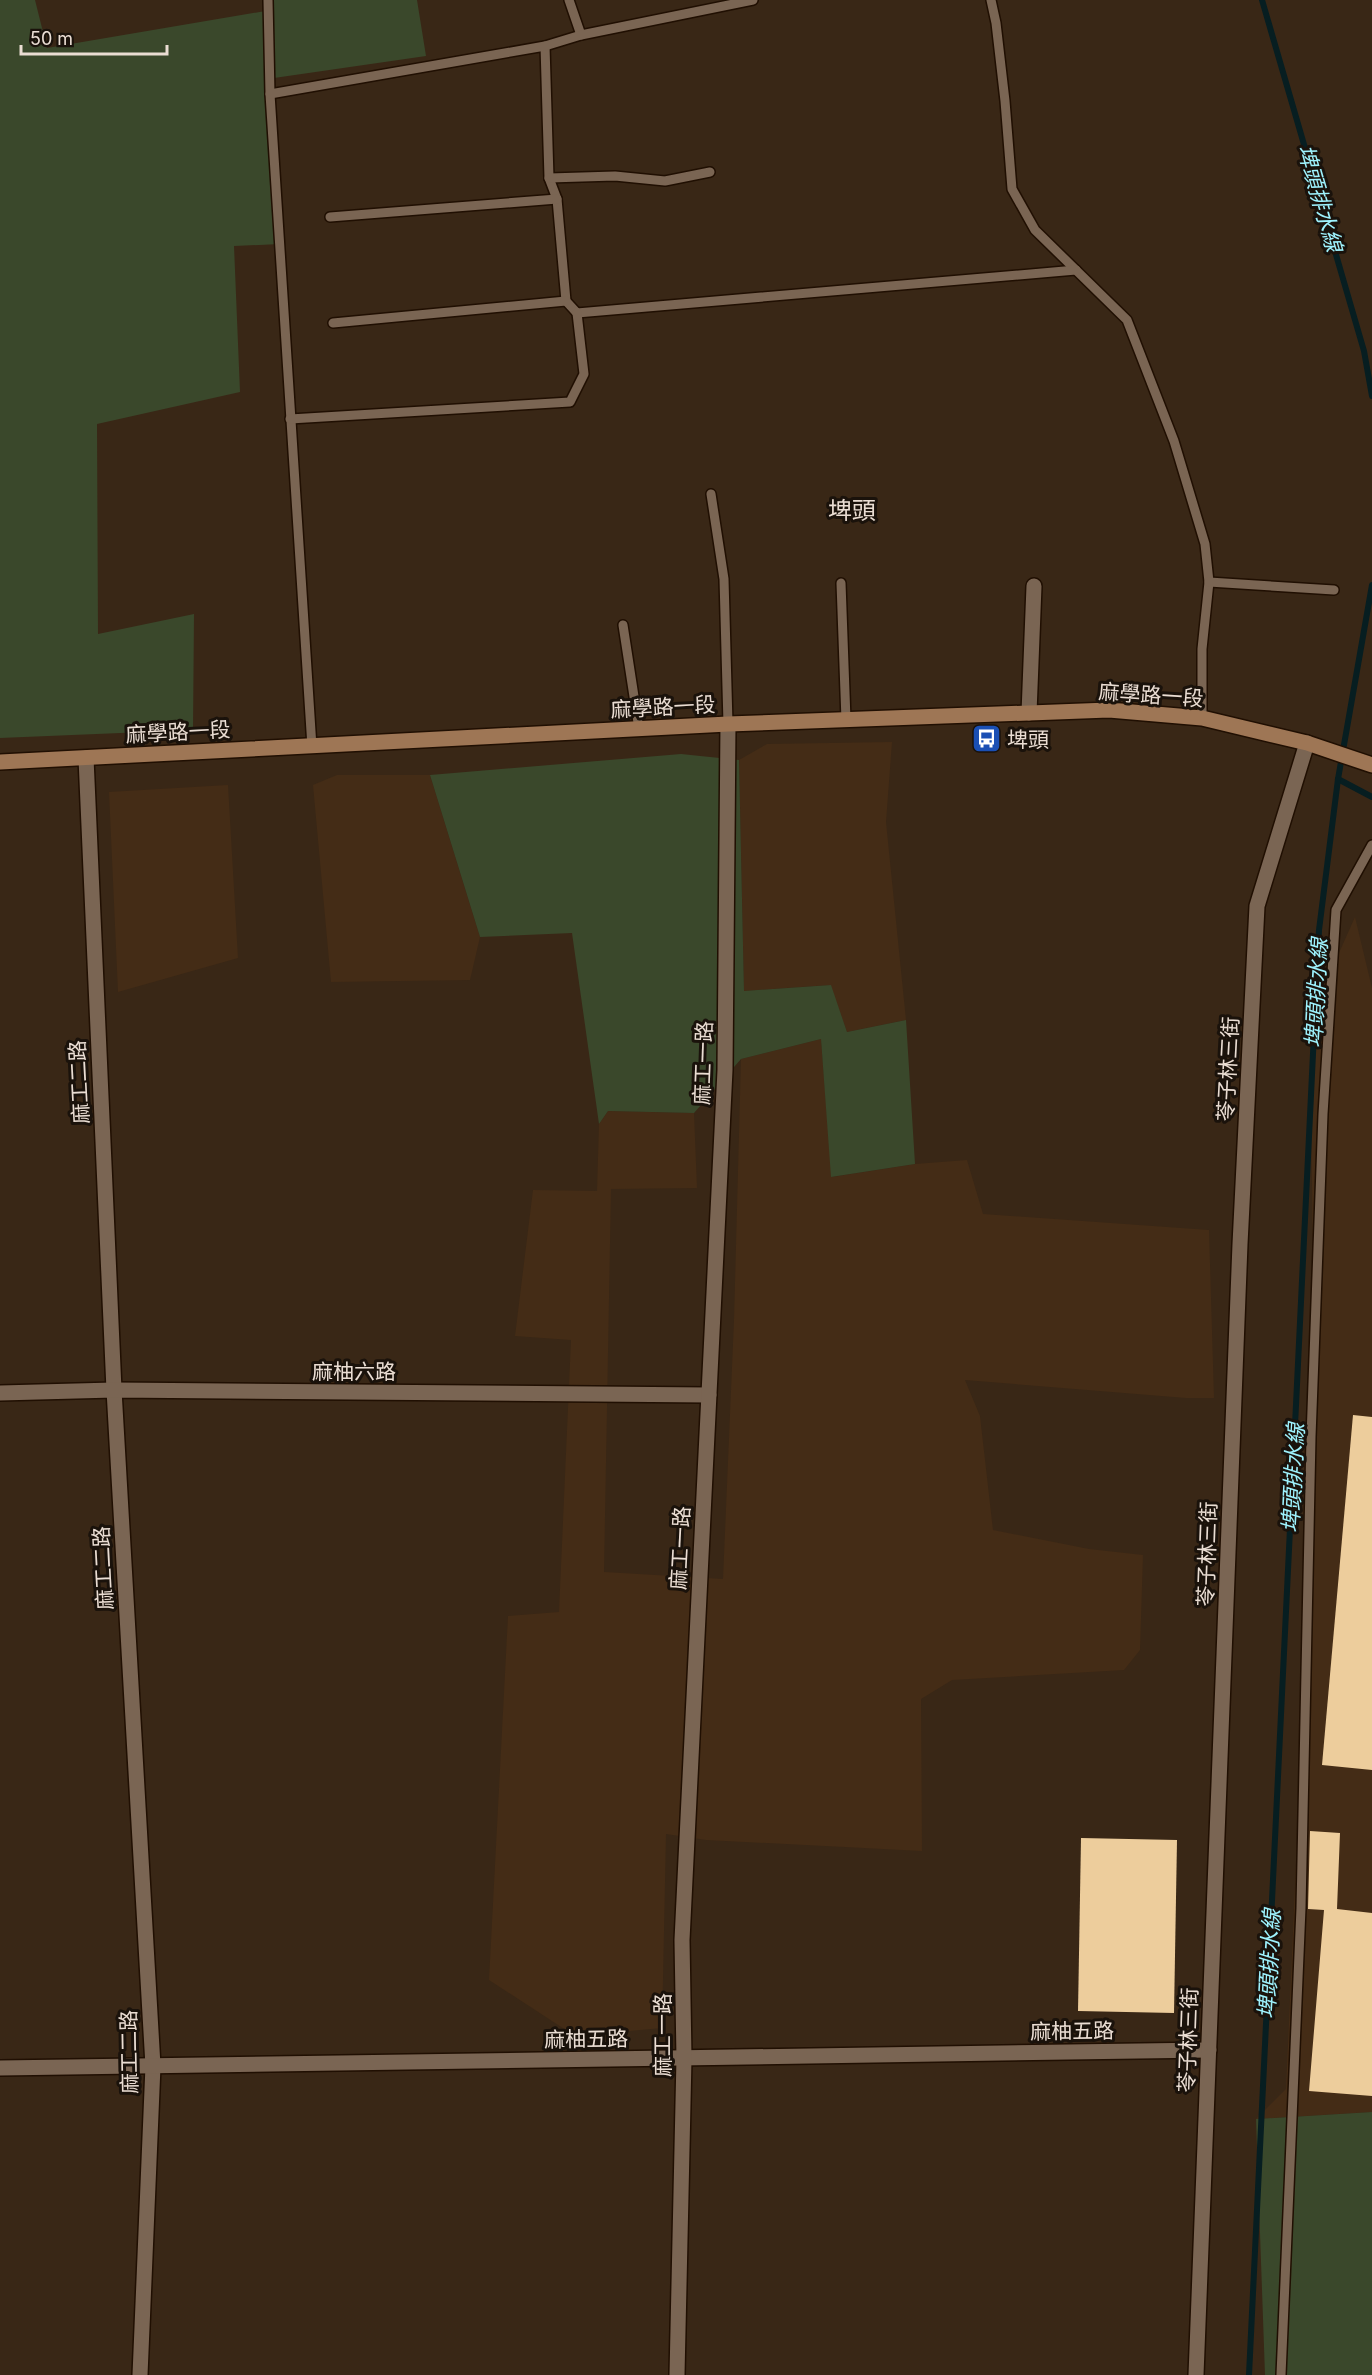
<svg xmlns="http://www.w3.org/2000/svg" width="1372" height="2375" font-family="Inter,'Noto Sans TC',sans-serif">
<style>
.built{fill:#442c16}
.green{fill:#3a482b}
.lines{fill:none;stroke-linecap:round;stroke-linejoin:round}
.stream{stroke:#071e21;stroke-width:6}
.building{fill:#edcd9c}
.lane-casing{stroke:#200f02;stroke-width:12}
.street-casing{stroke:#200f02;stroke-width:18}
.secondary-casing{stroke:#200f02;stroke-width:18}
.lane{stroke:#7a6553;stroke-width:9}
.street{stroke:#7a6553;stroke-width:15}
.secondary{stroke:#9e7655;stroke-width:15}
.labels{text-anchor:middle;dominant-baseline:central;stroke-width:6;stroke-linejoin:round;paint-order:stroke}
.street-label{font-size:21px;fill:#eaddd3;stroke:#1a120b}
.poi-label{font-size:21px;fill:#eaddd3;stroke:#1a120b;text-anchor:start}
.water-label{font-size:22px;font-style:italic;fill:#9ef2fd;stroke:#1a120b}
.quarter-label{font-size:24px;fill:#eaddd3;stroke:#1a120b}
</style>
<rect width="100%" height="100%" fill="#392716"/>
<!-- built -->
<g class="built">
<path d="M892 742 886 822 906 1020 847 1032 830 985 744 991 739 760 767 744Z"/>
<path d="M337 775H430L480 937 470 980 331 982 313 785Z"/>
<path d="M228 785 238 958 118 992 109 792Z"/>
<path d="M1355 917 1372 988V2112L1256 2119 1286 2089 1315 1437 1310 1018Z"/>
<path d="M821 1039 832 1177 915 1164 967 1160 983 1214 1209 1230 1214 1398H1186L965 1380 980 1416 993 1530 1089 1549 1143 1555 1140 1650 1124 1670 952 1680 921 1699 922 1851 706 1840 666 1834 662 2028 575 2036 489 1980 508 1616 559 1612 571 1340 515 1336 533 1190 597 1191 599 1124 608 1111 694 1113 697 1188 611 1189 604 1572 723 1579 734 1320 741 1059Z"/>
</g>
<!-- green -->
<g class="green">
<path d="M0 0H35L47 48 271 10 270 0H417L426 56 274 78 280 244 234 246 240 392 97 424 98 634 194 614 193 730 0 738Z"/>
<path d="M681 754 739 760 744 991 831 985 847 1032 906 1020 915 1164 831 1177 821 1039 741 1059 694 1113 608 1111 599 1124 572 933 480 937 430 775Z"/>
<path d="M1372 2112V2375H1265L1256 2119Z"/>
</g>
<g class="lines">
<!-- stream -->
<g class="stream">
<path d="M1262 0 1364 351 1372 396"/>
<path d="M1338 779 1372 797"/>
<path d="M1249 2375 1319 930 1338 779 1372 585"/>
</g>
</g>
<!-- building -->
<g class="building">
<path d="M1353 1415 1372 1417V1770L1322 1765Z"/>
<path d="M1310 1831 1340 1833 1337 1909 1372 1913V2096L1309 2091 1324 1910 1308 1909Z"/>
<path d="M1081 1838 1177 1840 1174 2013 1078 2011Z"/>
</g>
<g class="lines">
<defs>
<g id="lane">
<path d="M268 0 270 94 312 747"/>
<path d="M569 0 581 35"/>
<path d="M991 0 996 23 1005 101 1012 189 1035 230 1127 320 1174 441 1205 544 1209 582 1202 649V718"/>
<path d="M545 46 549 178 557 199 566 301 577 313 1076 270"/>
<path d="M270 94 545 46 581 35 753 0"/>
<path d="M549 178 615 176 665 181 710 172"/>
<path d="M330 217 557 199"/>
<path d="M333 323 566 301"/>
<path d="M290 419 570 402 584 374 577 313"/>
<path d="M711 494 724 579 728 724"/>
<path d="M1209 582 1334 590"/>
<path d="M841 583 846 720"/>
<path d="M623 625 639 729"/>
<path d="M1281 2375 1301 1908 1311 1437 1323 1114 1336 910 1372 845"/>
</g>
<g id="street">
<path d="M1029 713 1034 586"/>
<path d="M86 758 114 1390 153 2066 140 2375"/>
<path d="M0 1393 114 1390 709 1395"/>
<path d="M0 2068 1209 2050"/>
<path d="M677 2375 684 2058 682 1940 725 1070 728 724"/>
<path d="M1196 2375 1240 1244 1257 906 1307 743"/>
</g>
<path id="secondary" d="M0 762 728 724 1109 710 1202 718 1307 743 1372 765"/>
</defs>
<!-- lane casing -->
<use href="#lane" class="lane-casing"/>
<!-- street casing -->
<use href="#street" class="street-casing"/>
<!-- secondary casing -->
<use href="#secondary" class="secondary-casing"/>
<!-- lane -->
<use href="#lane" class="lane"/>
<!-- street -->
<use href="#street" class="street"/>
<!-- secondary -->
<use href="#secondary" class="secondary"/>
</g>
<!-- icons -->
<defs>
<symbol id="bus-square" viewBox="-11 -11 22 22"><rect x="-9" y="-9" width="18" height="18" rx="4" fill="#1a4fb4" stroke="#1a120b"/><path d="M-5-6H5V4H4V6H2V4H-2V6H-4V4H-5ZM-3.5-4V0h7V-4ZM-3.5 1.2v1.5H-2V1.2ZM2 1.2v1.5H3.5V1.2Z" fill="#fff"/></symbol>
</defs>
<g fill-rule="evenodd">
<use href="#bus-square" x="970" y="722" width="33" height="33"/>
</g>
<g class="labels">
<!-- street labels -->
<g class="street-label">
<text transform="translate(1151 695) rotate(4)">麻學路一段</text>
<text transform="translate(663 707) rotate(-3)">麻學路一段</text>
<text transform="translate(178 732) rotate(-3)">麻學路一段</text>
<text transform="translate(703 1063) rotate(-88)">麻工一路</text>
<text transform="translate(1228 1069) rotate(-87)">苓子林三街</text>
<text transform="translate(79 1082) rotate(-93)">麻工二路</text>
<text x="354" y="1371">麻柚六路</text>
<text transform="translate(680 1548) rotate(-87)">麻工一路</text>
<text transform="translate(1207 1554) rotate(-88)">苓子林三街</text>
<text transform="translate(103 1568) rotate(-93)">麻工二路</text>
<text transform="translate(1072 2031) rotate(-1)">麻柚五路</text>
<text transform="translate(662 2035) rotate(-90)">麻工一路</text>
<text transform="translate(586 2039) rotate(-1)">麻柚五路</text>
<text transform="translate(1188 2040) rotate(-88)">苓子林三街</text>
<text transform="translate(129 2052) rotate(-91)">麻工二路</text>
</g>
<!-- poi labels -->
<g class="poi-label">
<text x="1007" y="739">埤頭</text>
</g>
<!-- water labels -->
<g class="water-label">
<text transform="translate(1320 198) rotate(74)">埤頭排水線</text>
<text transform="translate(1316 993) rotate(-87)">埤頭排水線</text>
<text transform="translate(1293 1478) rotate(-87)">埤頭排水線</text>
<text transform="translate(1269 1964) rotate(-87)">埤頭排水線</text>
</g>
<!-- quarter labels -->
<g class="quarter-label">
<text x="852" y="510">埤頭</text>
</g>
</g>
<!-- scale -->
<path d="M21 45v9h146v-9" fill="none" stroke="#eaddd3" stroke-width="3"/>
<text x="30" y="45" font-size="18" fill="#eaddd3" stroke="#1a120b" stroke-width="4.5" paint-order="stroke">50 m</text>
</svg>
